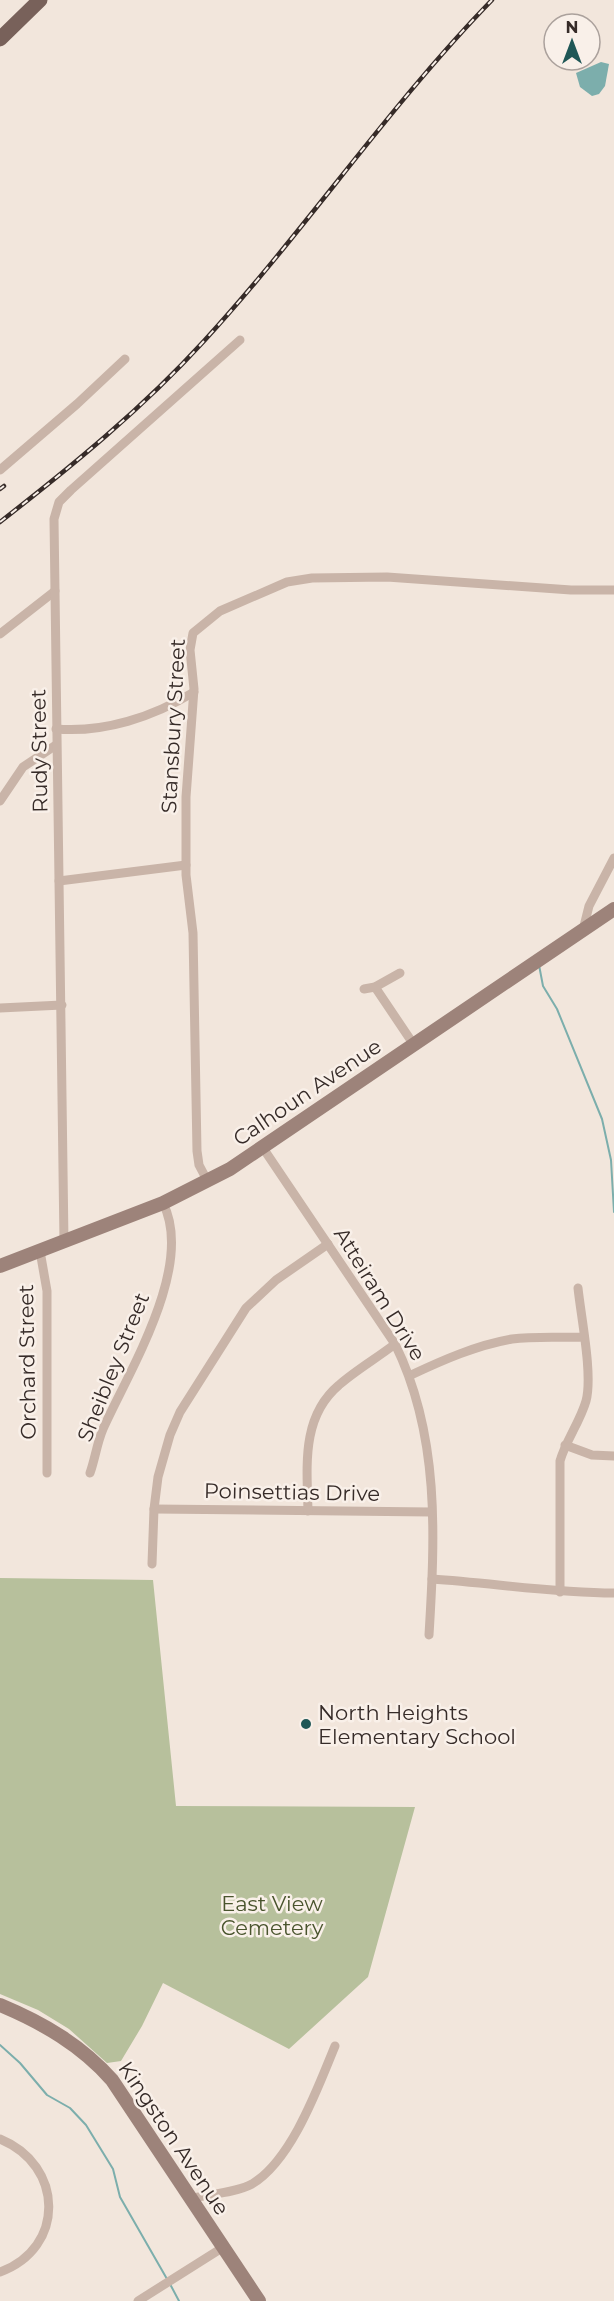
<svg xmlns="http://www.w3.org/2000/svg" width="614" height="2301" font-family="Montserrat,sans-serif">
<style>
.green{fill:#b7c09c}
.water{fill:#7caeac}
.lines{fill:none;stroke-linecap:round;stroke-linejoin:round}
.stream{stroke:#7caeac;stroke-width:2}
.street{stroke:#c9b4a8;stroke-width:9}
.secondary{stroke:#9d837a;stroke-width:14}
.primary{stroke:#78615a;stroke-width:15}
.rail-casing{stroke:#362b28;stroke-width:4.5}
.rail{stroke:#f9f0e9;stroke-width:2;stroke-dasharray:7;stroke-linecap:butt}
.poi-dot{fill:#1f5756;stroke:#f9f0e9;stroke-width:2}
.labels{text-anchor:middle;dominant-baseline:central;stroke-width:5;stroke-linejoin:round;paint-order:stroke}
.street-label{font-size:21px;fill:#362b28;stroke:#f9f0e9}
.poi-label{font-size:21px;fill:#362b28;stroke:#f9f0e9;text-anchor:start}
.park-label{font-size:21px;fill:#49542d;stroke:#f9f0e9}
</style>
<rect width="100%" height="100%" fill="#f2e6dc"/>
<!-- green -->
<path class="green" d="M0 1578 153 1580 176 1806 415 1807 368 1977 289 2049 163 1983 142 2026 121 2061 107 2063 69 2029 38 2010 0 1994Z"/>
<!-- water -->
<path class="water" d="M601 62 609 64 605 86 599 94 592 96 580 87 576 73Z"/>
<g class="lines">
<!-- stream -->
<g class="stream">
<path d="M539 965 543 986 557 1009 602 1119 611 1160 614 1212"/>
<path d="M0 2045 20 2063 47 2095 70 2108 86 2125 113 2169 120 2197 167 2279"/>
<path d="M170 2284 179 2301"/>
</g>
<!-- street -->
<g class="street">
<path d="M0 470 77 404 125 359"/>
<path d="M0 634 55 591"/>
<path d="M56 729C104 733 153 717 194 692"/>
<path d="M0 801 23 767 56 745"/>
<path d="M59 881 186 865"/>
<path d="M583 930 589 906 614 858"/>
<path d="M375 987 414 1045"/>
<path d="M364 989 375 987 400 973"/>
<path d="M0 1008 62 1005"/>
<path d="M263 1148 395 1344C440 1435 435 1536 429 1635"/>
<path d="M208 1182 199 1165 197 1151 193 933 186 875V797L194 689 190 650 193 633 220 611 287 582 312 578 387 577 571 590H614"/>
<path d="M64 1242 54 519 59 502 71 490 240 340"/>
<path d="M40 1251 47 1291V1473"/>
<path d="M411 1375C443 1360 477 1345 512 1339 535 1336 560 1338 583 1337"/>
<path d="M565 1445 592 1455 614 1456"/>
<path d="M90 1473C95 1459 97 1443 103 1429 129 1371 195 1266 163 1203"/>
<path d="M154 1509 431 1512"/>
<path d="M308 1511C307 1466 301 1417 339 1385 356 1370 377 1358 395 1344"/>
<path d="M152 1564 154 1509 158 1477 170 1435 180 1412 246 1308 276 1280 328 1244"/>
<path d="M432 1579C493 1583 553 1593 614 1593"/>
<path d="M560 1592V1461C566 1440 580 1422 586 1401 593 1375 581 1317 578 1288"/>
<path d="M0 2139C64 2165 66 2248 0 2272"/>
<path d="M193 2198C211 2194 235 2193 252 2184 292 2160 318 2087 335 2046"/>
<path d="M138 2301 222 2248"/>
</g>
<!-- secondary -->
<g class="secondary">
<path d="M0 1266 163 1203 230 1169 614 909"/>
<path d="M0 2005C43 2023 81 2045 112 2080L259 2301"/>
</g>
<!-- primary -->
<path class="primary" d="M0 39 40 0"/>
<defs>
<g id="rail">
<path d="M0 489 4 486"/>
<path d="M0 522C72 466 142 409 204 341 304 232 388 107 492 0"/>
</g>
</defs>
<!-- rail casing -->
<use href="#rail" class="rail-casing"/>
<!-- rail -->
<use href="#rail" class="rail"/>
</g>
<!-- markers -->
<circle class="poi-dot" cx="306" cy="1724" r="6"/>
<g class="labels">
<!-- street labels -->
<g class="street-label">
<text transform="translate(173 726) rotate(-87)">Stansbury Street</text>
<text transform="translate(39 751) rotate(-91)">Rudy Street</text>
<text transform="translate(307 1092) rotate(-34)">Calhoun Avenue</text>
<text transform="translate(380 1294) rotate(58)">Atteiram Drive</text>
<text transform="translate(27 1362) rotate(-91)">Orchard Street</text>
<text transform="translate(113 1367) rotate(-68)">Sheibley Street</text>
<text transform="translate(292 1492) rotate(1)">Poinsettias Drive</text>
<text transform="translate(174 2138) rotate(56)">Kingston Avenue</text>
</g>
<!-- poi labels -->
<g class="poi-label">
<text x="318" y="1712">North Heights<tspan x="318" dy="24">Elementary School</tspan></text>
</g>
<!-- park labels -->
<g class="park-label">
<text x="272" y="1903">East View<tspan x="272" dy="24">Cemetery</tspan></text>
</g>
</g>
<!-- north arrow -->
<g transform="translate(572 42)"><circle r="28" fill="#f9f0e9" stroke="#aba19c" stroke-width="1.5"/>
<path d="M0-4.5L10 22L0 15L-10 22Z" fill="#1f5756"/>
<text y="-9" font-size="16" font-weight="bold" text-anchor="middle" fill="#362b28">N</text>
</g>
</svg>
